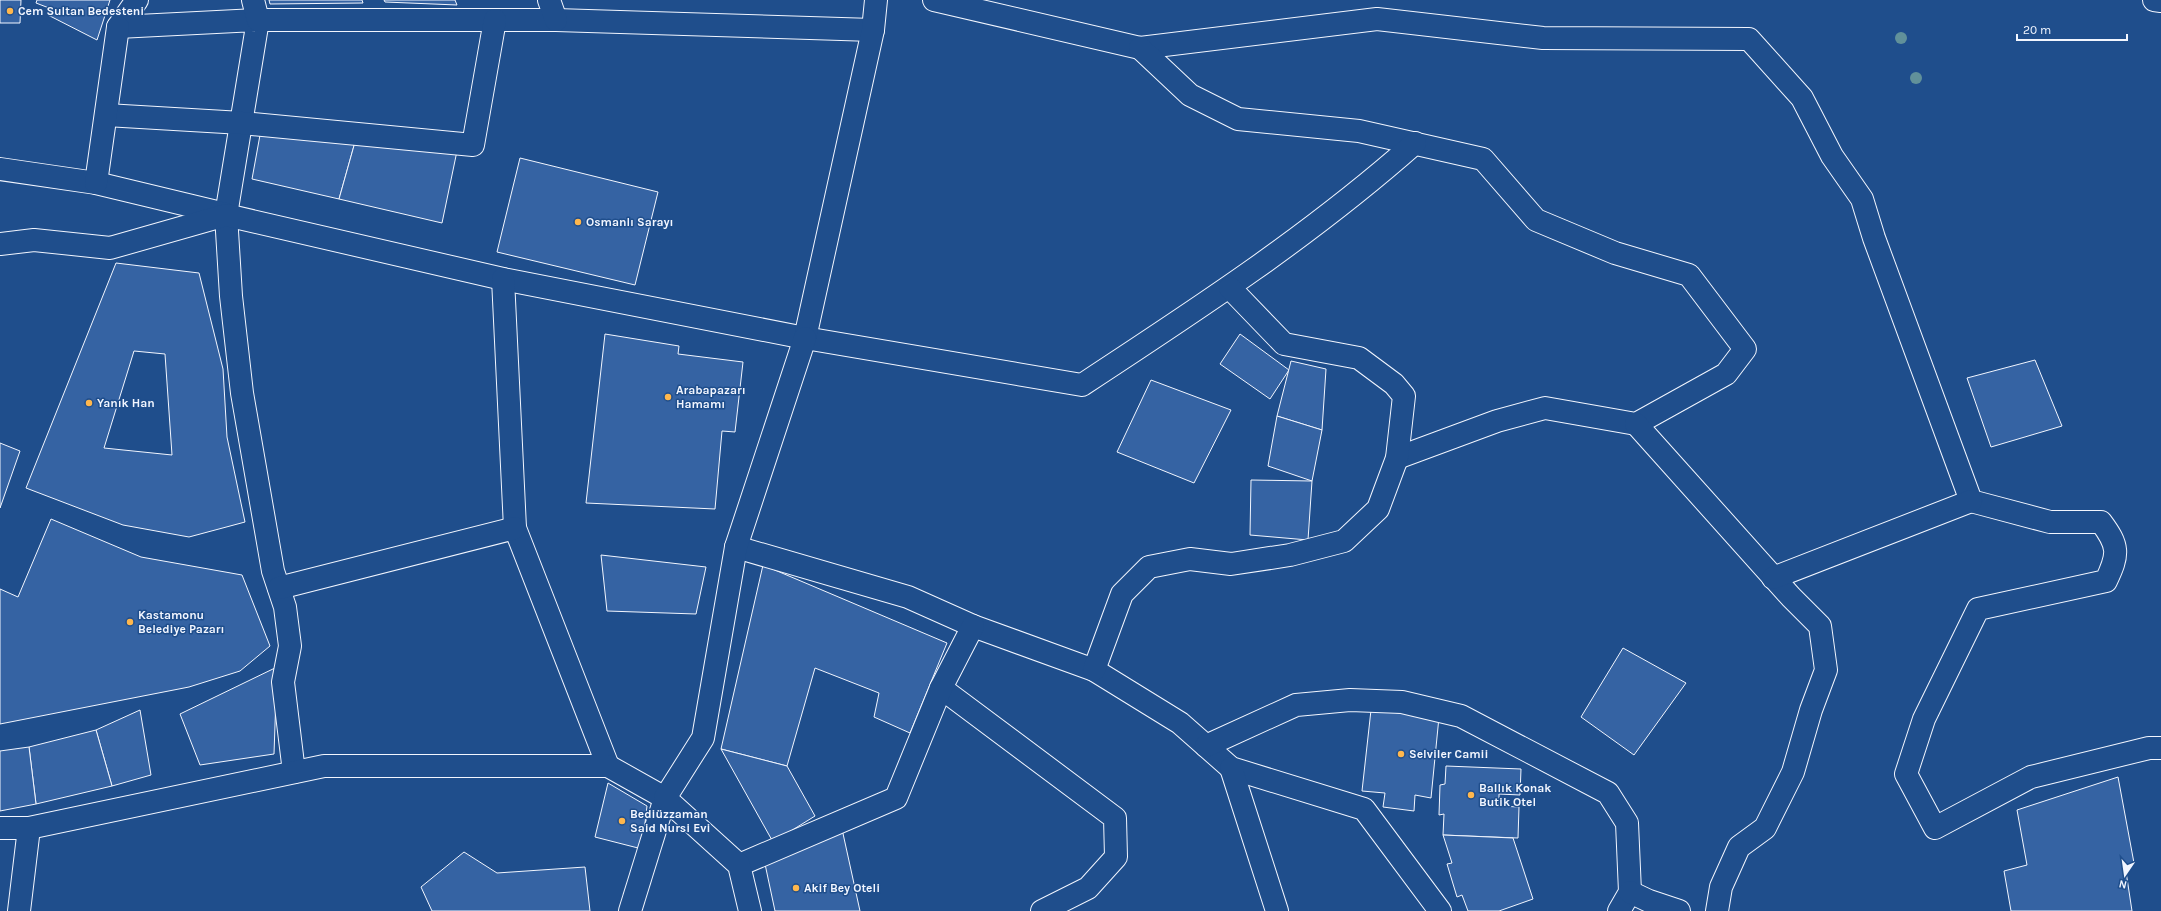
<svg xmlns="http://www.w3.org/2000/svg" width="2161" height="911" font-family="Karla,sans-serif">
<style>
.building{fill:#3563a3;stroke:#f2f6ff;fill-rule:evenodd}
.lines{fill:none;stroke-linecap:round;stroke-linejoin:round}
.minor-casing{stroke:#f2f6ff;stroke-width:24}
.major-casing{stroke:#f2f6ff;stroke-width:24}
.minor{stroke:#1f4e8c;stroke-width:22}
.major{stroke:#1f4e8c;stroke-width:22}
.tree{fill:#61919a}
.poi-dot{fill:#ffb74d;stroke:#1f4e8c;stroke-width:1.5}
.labels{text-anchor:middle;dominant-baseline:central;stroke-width:3;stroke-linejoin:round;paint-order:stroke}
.poi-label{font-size:12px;font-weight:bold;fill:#f2f6ff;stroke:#1f4e8c;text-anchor:start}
</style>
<rect width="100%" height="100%" fill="#1f4e8c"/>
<!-- building -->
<g class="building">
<path d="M0 0H21L20 23H0Z"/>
<path d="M37 0H110L97 40 48 15 49 8 36 3Z"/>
<path d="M269 0H362L363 3 270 4Z"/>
<path d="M384 0H455L457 5 385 2Z"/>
<path d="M260 135 355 142 339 199 252 179Z"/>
<path d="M355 142 457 151 442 223 339 199Z"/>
<path d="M520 158 658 192 635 285 497 252Z"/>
<path d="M116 263 199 273 223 369 227 437 245 522 189 537 123 525 26 488ZM134 351 165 354 172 455 104 448Z"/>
<path d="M605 334 679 346 678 354 743 362 735 432 722 431 715 509 586 503Z"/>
<path d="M1240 334 1289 370 1270 399 1220 364Z"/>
<path d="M2035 360 2062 426 1991 447 1967 378Z"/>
<path d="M1291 361 1326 369 1322 430 1277 416Z"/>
<path d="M1151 380 1231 410 1194 483 1117 452Z"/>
<path d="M1277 416 1322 430 1312 481 1268 466Z"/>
<path d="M0 443 20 451 0 508Z"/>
<path d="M1251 480 1312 481 1308 540 1250 535Z"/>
<path d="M51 519 141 557 242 575 270 646 240 671 189 687 0 724V589L18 597Z"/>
<path d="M601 555 706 567 696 614 607 611Z"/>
<path d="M763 565 947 643 910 733 874 717 879 693 815 668 787 766 721 749Z"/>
<path d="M1623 648 1686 683 1634 755 1581 717Z"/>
<path d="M277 667 274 754 200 765 180 714Z"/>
<path d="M140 710 151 775 112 786 96 730Z"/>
<path d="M1371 710 1439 717 1431 798 1415 795 1414 811 1383 807 1385 793 1362 791Z"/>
<path d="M96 730 112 786 36 804 29 747Z"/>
<path d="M29 747 36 804 0 811V751Z"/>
<path d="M721 749 787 766 815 816 773 842Z"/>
<path d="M1446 766 1521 769 1520 795 1499 794V806L1519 807 1518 838 1443 835 1444 814 1439 815 1440 785 1445 784Z"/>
<path d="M2118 777 2134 863 2125 865 2132 911H2011L2004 871 2027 865 2017 810Z"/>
<path d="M608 783 647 806 642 849 595 837Z"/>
<path d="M842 829 860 911H775L765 864Z"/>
<path d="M1443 835 1513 838 1533 899 1499 911H1468L1462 895 1457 897 1447 864 1452 863Z"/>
<path d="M464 852 497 873 585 867 590 911H432L421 887Z"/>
</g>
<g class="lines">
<defs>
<g id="minor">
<path d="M137 0 118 27 258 20 226 215 231 296 242 393 273 571 285 607 290 646 283 682 294 772"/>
<path d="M253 0 258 20H556L873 30"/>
<path d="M549 0 556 20"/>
<path d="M934 0 1140 48 1377 19 1543 38 1749 39 1802 98 1832 156 1862 199 1874 238 1971 501 2050 522H2101C2119 546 2119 554 2106 581L1978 609 1924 719 1906 774 1935 828 2031 777 2149 748H2161"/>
<path d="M2154 0 2161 1"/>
<path d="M1140 48 1190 95 1238 119 1359 131 1483 159 1536 220 1615 253 1689 275 1745 349 1726 374 1636 424 1545 408 1497 421 1397 458"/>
<path d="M106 115 242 123 473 145 495 20"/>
<path d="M0 169 96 183 225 214"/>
<path d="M96 183 118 27"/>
<path d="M0 244 34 240 110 248 226 215 503 279 805 338 1082 385C1198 309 1311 235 1415 143"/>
<path d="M503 279 515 528 608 766"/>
<path d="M805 338 873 30 876 0"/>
<path d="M1636 424 1791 597 1820 626 1826 670 1811 710 1793 772 1765 828 1739 847 1721 887 1717 911"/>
<path d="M736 547 908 597 973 626 1094 670 1180 723 1231 768 1364 809 1440 911"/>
<path d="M1773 578 1971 501"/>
<path d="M279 588 515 528"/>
<path d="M1094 670 1122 594 1149 567 1190 559 1231 564 1290 555 1344 541 1378 509 1397 458 1404 396 1394 384 1359 358 1284 344 1230 288"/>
<path d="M941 688 1115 818 1116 857 1088 888 1042 911"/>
<path d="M1206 746 1296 705 1350 700 1402 702 1461 716 1608 793 1627 823 1630 892 1619 911"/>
<path d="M1231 768 1277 911"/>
<path d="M739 865 896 798 941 688 973 626"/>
<path d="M1630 892 1649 901 1679 911"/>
<path d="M19 911 29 828"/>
<path d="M630 911 665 798"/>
</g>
<g id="major">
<path d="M0 828H29L324 766H608L665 798"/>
<path d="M750 911 739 865 665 798 703 738 736 547 805 338"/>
</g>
</defs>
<!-- minor casing -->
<use href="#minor" class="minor-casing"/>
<!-- major casing -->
<use href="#major" class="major-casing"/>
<!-- minor -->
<use href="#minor" class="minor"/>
<!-- major -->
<use href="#major" class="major"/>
</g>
<!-- trees -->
<g class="tree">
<circle cx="1901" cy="38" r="6"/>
<circle cx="1916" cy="78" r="6"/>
</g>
<!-- markers -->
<g class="poi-dot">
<circle cx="10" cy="11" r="4"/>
<circle cx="578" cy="222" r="4"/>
<circle cx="668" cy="397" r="4"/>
<circle cx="89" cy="403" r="4"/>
<circle cx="130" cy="622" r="4"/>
<circle cx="1401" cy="754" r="4"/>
<circle cx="1471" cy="795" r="4"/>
<circle cx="622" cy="821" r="4"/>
<circle cx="796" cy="888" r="4"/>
</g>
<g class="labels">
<!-- poi labels -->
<g class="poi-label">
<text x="18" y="11">Cem Sultan Bedesteni</text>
<text x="586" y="222">Osmanlı Sarayı</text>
<text x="676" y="390">Arabapazarı<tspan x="676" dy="14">Hamamı</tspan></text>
<text x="97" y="403">Yanık Han</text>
<text x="138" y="615">Kastamonu<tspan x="138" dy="14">Belediye Pazarı</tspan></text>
<text x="1409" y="754">Selviler Camii</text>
<text x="1479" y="788">Ballık Konak<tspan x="1479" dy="14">Butik Otel</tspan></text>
<text x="630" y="814">Bediüzzaman<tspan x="630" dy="14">Said Nursi Evi</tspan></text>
<text x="804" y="888">Akif Bey Oteli</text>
</g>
</g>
<!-- north arrow -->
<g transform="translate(2125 875) rotate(193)" stroke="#1f4e8c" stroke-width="3" paint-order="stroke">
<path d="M0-3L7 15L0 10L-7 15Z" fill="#f2f6ff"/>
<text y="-6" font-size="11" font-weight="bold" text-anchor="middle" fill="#f2f6ff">N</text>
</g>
<!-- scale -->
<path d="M2017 34v6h110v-6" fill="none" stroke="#f2f6ff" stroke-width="2"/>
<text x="2023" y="34" font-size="12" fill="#f2f6ff" stroke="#1f4e8c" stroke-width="3" paint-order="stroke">20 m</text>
</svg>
